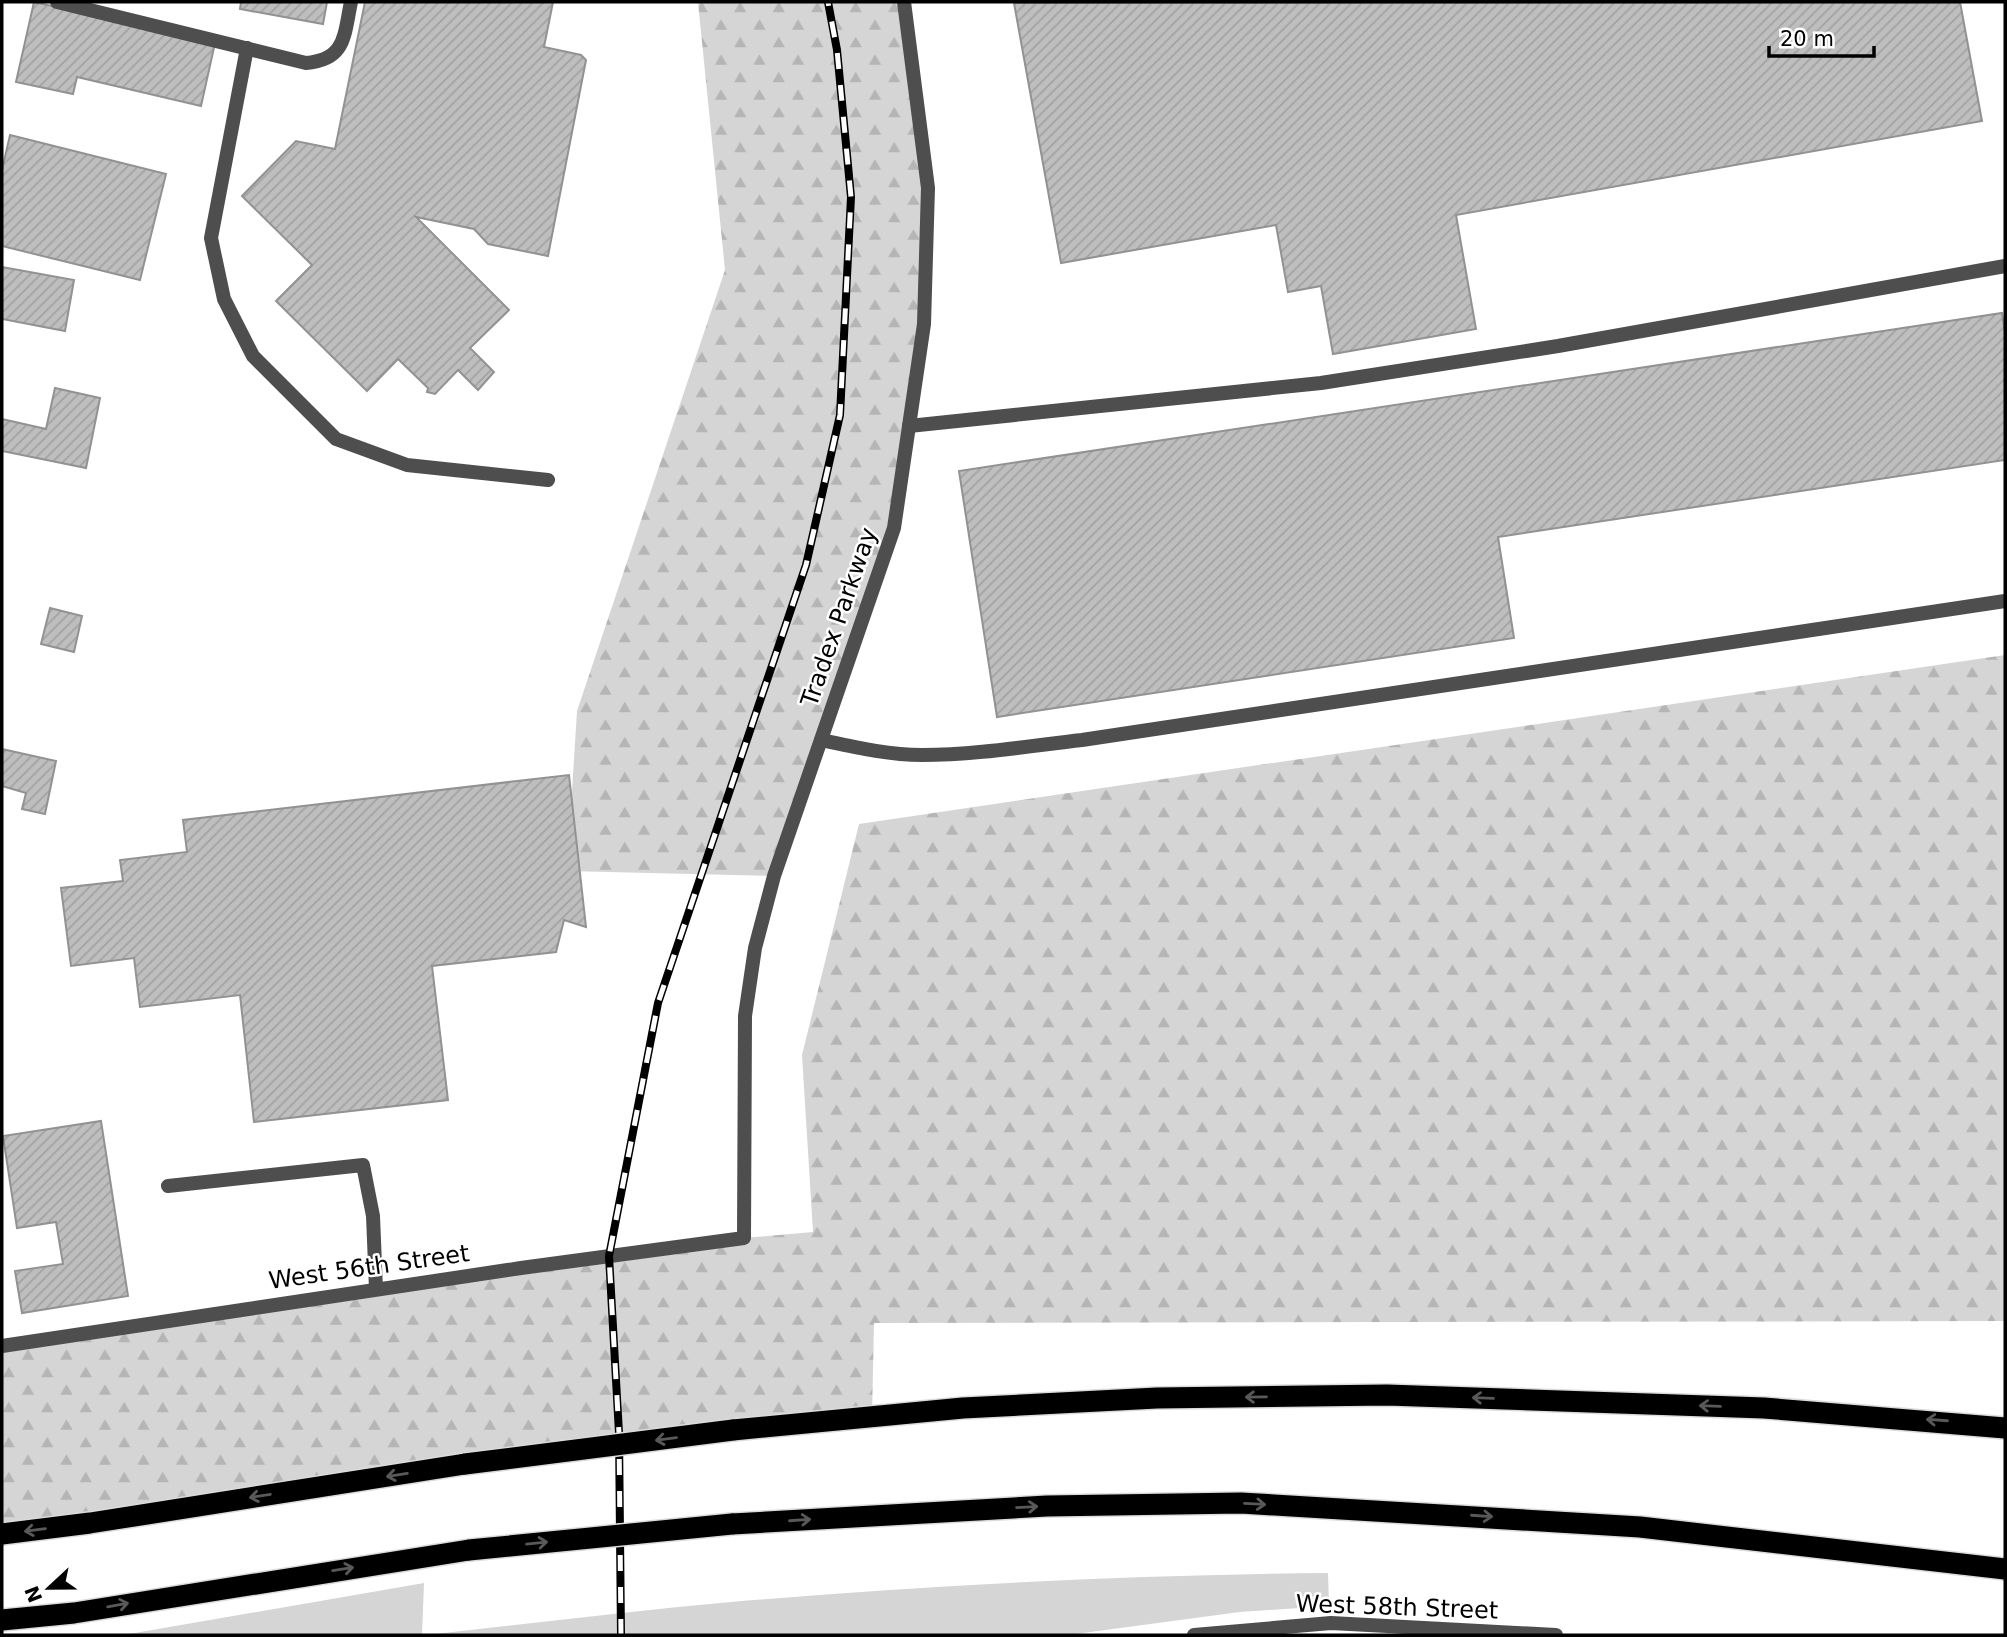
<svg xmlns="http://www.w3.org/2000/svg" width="2007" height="1637" font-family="'DejaVu Sans',sans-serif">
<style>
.grass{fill:#d5d5d5}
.forest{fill:url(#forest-firs)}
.building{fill:url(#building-hatch);stroke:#929292;stroke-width:2}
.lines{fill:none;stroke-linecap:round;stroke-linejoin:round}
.highway-casing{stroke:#dbdbdb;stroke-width:24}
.lane{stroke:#4e4e4e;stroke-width:14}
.street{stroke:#4e4e4e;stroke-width:14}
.highway{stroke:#000;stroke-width:21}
.rail-casing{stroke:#000;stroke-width:8}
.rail{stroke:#fff;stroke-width:5;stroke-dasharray:16;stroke-linecap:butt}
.highway-bridge-casing{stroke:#dbdbdb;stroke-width:24;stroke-linecap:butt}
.highway-bridge{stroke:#000;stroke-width:21}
.oneway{stroke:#595959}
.labels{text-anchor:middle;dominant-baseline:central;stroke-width:5;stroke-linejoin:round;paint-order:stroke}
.street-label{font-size:24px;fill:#000;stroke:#fff}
</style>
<defs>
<pattern id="forest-firs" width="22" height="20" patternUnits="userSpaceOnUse" patternTransform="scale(1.75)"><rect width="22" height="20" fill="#d5d5d5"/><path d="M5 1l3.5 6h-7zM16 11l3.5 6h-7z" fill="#b5b5b5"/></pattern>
<pattern id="building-hatch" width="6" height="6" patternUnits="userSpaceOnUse" patternTransform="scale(1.75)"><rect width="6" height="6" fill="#bebebe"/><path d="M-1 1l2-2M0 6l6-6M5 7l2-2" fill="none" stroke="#a2a2a2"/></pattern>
</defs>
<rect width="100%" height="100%" fill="#fff"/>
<!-- grass -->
<g class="grass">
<path d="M1328 1573 1329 1606 1240 1612 1068 1635H426C528 1624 630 1611 731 1602 929 1585 1129 1575 1328 1573Z"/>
<path d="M424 1583 422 1635H116L129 1634Z"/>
</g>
<!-- forest -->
<g class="forest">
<path d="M698 2H904L928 188 924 324 894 528 774 876 567 871 577 711 725 270Z"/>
<path d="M2005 655V1321L874 1323 872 1417 2 1534V1346L744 1238 813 1232 802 1055 859 824Z"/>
</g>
<!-- building -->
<g class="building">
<path d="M34 2 215 43 201 106 77 77 73 94 16 82Z"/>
<path d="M241 2H327L323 24 240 9Z"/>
<path d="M365 2H553L544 47 581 55 586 60 548 256 488 244 474 229 416 217 509 310 470 348 494 372 478 390 458 370 435 394 427 392 428 388 398 359 367 391 276 301 312 265 242 196 296 141 335 149Z"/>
<path d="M1960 2 1982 121 1456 215 1476 329 1333 354 1321 286 1288 292 1276 225 1061 263 1014 3Z"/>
<path d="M10 135 166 174 140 280 2 246V170Z"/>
<path d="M2 267 74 280 65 331 2 319Z"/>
<path d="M2002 313 2005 333V460L1498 537 1514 638 997 717 959 471Z"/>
<path d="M55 388 100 398 86 468 2 451V419L46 429Z"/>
<path d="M50 608 82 616 74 652 41 644Z"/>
<path d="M2 749 56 761 45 814 22 809 26 793 2 786Z"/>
<path d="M569 775 586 927 564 920 556 952 432 966 448 1100 254 1122 240 995 140 1007 134 958 71 966 61 888 123 881 120 860 187 852 183 820Z"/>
<path d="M101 1121 128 1296 22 1313 15 1271 63 1264 56 1222 17 1228 3 1136Z"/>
</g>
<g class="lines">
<defs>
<g id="highway">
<path d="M733 1430 963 1408 1157 1398 1387 1395 1764 1408 2005 1428"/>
<path d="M732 1524 1047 1506 1241 1503 1640 1527 2005 1569"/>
<path d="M2 1534 90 1523 465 1464"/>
<path d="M2 1620 74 1613 469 1550"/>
</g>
</defs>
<!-- highway casing -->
<use href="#highway" class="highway-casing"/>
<!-- lane -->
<g class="lane">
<path d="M57 2 306 63C346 60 344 35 351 2"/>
<path d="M247 48 211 238 224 299 253 356 336 439 407 465 548 480"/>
<path d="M909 426 1321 383 1558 346 2005 266"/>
<path d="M821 740C854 747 888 755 922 755 975 755 1029 746 1082 740L2005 601"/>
<path d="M168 1186 363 1165 373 1216 376 1289"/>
</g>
<!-- street -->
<g class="street">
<path d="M2 1346 521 1268 744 1238 745 1016 755 948 774 876 894 528 924 324 928 188 904 2"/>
<path d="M1194 1635 1331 1623 1556 1635"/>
</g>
<!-- highway -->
<use href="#highway" class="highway"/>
<defs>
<path id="rail" d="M621 1635 619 1433 609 1256 658 1003 806 565 840 415 851 197 837 50 828 2"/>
</defs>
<!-- rail casing -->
<use href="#rail" class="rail-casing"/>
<!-- rail -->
<use href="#rail" class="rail"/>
<defs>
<g id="highway-bridge">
<path d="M465 1464 733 1430"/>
<path d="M469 1550 732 1524"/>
</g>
</defs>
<!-- highway-bridge casing -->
<use href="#highway-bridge" class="highway-bridge-casing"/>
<!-- highway-bridge -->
<use href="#highway-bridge" class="highway-bridge"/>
</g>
<!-- one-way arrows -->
<defs><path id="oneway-shaft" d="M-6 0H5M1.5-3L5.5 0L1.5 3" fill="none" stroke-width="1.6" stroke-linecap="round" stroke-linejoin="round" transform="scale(1.75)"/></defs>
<g class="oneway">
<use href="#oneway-shaft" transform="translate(1256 1397) rotate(179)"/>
<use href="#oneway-shaft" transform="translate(1483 1398) rotate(-178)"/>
<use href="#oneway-shaft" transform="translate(1710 1406) rotate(-178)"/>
<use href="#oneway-shaft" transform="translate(1937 1420) rotate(-176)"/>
<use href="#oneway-shaft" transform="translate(666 1439) rotate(173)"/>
<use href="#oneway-shaft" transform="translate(397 1475) rotate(171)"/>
<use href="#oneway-shaft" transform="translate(260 1496) rotate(171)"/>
<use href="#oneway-shaft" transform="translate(1255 1504) rotate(3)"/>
<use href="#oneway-shaft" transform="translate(1027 1507) rotate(-3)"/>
<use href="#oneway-shaft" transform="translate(1482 1516) rotate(4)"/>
<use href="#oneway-shaft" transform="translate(800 1520) rotate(-4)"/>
<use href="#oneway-shaft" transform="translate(35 1530) rotate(172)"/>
<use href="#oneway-shaft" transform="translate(537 1543) rotate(-6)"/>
<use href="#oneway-shaft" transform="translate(343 1569) rotate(-9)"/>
<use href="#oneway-shaft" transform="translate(118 1605) rotate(-10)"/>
</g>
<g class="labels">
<!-- street labels -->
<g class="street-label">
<text transform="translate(839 617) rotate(-71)">Tradex Parkway</text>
<text transform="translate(369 1267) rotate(-8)">West 56th Street</text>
<text transform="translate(1397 1607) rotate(2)">West 58th Street</text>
</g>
</g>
<!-- border -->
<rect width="2007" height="1637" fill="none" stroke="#000000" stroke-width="7"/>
<!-- north arrow -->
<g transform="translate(49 1588) rotate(248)" stroke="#ffffff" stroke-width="5" paint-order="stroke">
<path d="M0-5L12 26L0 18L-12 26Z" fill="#000000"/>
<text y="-10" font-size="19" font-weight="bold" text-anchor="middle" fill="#000000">N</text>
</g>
<!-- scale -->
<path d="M1769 46v10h105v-10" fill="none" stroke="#000000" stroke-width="3.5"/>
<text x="1780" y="46" font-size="21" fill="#000000" stroke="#ffffff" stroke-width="5" paint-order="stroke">20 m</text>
</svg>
